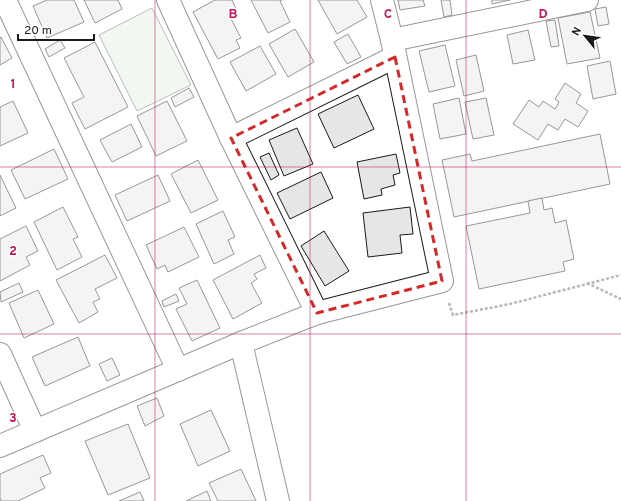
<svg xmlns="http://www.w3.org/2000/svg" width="621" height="501" font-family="Overpass,sans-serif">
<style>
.green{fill:#e0efe3;stroke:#6a6a6a}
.building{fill:#e6e6e6;stroke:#1a1a1a}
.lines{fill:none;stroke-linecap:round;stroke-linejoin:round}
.minor-casing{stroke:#1a1a1a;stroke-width:24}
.path{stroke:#5f5f5f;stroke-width:2.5;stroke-dasharray:3 2;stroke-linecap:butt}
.minor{stroke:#fff;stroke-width:22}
.marked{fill:none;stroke:#d62828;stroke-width:3;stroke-dasharray:8 5;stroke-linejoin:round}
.grid{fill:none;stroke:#c2185b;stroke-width:1;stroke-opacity:0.55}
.grid-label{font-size:13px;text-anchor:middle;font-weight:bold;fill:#c2185b;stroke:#fff;stroke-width:3;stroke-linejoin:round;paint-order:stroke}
</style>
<rect width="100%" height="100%" fill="#fff"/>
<!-- green -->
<path class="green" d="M152 8 191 85 137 111 99 35Z"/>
<!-- building -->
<g class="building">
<path d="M47 0H74L84 22 47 38 33 6Z"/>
<path d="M84 0H118L122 9 95 23Z"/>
<path d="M215 0H232L236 9 228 13 241 38 236 40 240 48 218 59 193 12Z"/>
<path d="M251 0H282L280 1 290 22 268 33Z"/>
<path d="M318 0H357L367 17 337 34Z"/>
<path d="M398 0H423L425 6 400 10Z"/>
<path d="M441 0H450L452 15 444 17Z"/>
<path d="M492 0H510L492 4Z"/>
<path d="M606 7 609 24 598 26 595 9Z"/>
<path d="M590 12 600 58 567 64 558 18Z"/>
<path d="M555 20 559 46 551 47 546 21Z"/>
<path d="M295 29 314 62 288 77 269 44Z"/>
<path d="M528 30 535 60 513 64 507 35Z"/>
<path d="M348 34 361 57 347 64 334 42Z"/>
<path d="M1 37 12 58 0 65V38Z"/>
<path d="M60 40 65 48 49 57 45 49Z"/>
<path d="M95 42 128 107 85 129 72 103 84 97 64 58Z"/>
<path d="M445 45 455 86 429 92 419 51Z"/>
<path d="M260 46 276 74 246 91 230 62Z"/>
<path d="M476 55 484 91 464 96 456 60Z"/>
<path d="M610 61 616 94 593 99 587 66Z"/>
<path d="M565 83 581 94 576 103 588 111 578 127 565 119 558 130 548 124 538 140 513 124 529 100 539 107 543 101 555 109 559 102 555 99Z"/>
<path d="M189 88 194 97 175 107 171 98Z"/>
<path d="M358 95 374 129 334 148 318 114Z"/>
<path d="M459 98 466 134 440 139 433 104Z"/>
<path d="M486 98 494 135 473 139 465 102Z"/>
<path d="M13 101 28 133 0 146V107Z"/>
<path d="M167 101 187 141 156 156 137 116Z"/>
<path d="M131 124 142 147 112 162 100 140Z"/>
<path d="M297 128 313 164 284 176 269 140Z"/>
<path d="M600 134 610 184 454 217 442 160 470 154 472 161Z"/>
<path d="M54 149 68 179 25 199 11 170Z"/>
<path d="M269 153 279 175 271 180 260 157Z"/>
<path d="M396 154 400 173 393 175 395 185 381 189 382 195 364 199 357 162Z"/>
<path d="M198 160 218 200 191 213 171 174Z"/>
<path d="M321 172 333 198 290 219 277 193Z"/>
<path d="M0 175 16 208 0 216Z"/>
<path d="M158 175 170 201 127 221 115 195Z"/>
<path d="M542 198 544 210 552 208 555 223 566 220 574 259 563 262 565 271 479 289 466 226 530 213 528 201Z"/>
<path d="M63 207 78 237 73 239 82 257 57 270 34 222Z"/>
<path d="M410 207 413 234 400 235 402 253 368 257 363 213Z"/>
<path d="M223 211 235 237 228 240 234 254 214 264 196 224Z"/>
<path d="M26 226 38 251 26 257 30 265 0 281V239Z"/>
<path d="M184 227 199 257 168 272 165 265 157 269 146 245Z"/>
<path d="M324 231 349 271 325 286 301 246Z"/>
<path d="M105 255 117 278 95 289 100 299 93 302 98 312 79 323 56 280Z"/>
<path d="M260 255 266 268 254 274 257 279 251 283 262 303 233 319 213 280Z"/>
<path d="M197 280 220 328 192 341 176 309 187 304 179 288Z"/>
<path d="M19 283 23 292 1 302 0 292Z"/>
<path d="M38 290 54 324 24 338 9 303Z"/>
<path d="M176 294 179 301 164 307 162 301Z"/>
<path d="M78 337 90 366 45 386 32 357Z"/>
<path d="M112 358 120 375 107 381 99 364Z"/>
<path d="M157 398 164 416 145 426 137 406Z"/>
<path d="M211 410 230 451 198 466 180 424Z"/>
<path d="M128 424 150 478 108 495 85 441Z"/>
<path d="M43 455 51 473 40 478 45 488 18 501H1L0 498V474Z"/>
<path d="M241 469 256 501H218L209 483Z"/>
<path d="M207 491 211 501H186Z"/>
<path d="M140 492 144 501H119Z"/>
</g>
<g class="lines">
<defs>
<g id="minor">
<path d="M5 0 178 370"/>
<path d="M168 0 231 138 317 313"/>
<path d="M392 40 587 0"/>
<path d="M231 138 395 57"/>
<path d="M241 343 278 501"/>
<path d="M0 354 35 431"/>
<path d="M0 446 241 343 317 313 442 281 392 40 382 0"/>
</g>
</defs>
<!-- minor casing -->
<use href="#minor" class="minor-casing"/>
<!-- path -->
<g class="path">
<path d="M587 283 621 299"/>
<path d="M449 303 453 315 510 304 621 275"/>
</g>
<!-- minor -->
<use href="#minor" class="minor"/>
</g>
<!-- marked area -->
<path d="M0 0H621V501H0ZM395 57 442 281 317 313 231 138Z" fill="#fff" fill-opacity=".55" fill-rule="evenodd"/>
<path class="marked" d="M395 57 442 281 317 313 231 138Z"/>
<!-- grid -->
<path class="grid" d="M155 0V501M310 0V501M466 0V501M0 167H621M0 334H621"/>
<g class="grid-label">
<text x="233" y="18">B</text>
<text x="388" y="18">C</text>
<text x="543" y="18">D</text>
<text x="13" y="88">1</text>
<text x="13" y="255">2</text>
<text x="13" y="422">3</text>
</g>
<!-- north arrow -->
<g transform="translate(585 36) rotate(299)" stroke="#ffffff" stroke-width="3" paint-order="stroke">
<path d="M0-3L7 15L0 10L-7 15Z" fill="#1a1a1a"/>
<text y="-6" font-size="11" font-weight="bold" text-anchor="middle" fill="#1a1a1a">N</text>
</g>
<!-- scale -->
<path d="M18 34v6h76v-6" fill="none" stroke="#1a1a1a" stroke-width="2"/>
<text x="24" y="34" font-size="12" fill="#1a1a1a" stroke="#ffffff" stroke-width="3" paint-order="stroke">20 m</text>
</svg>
